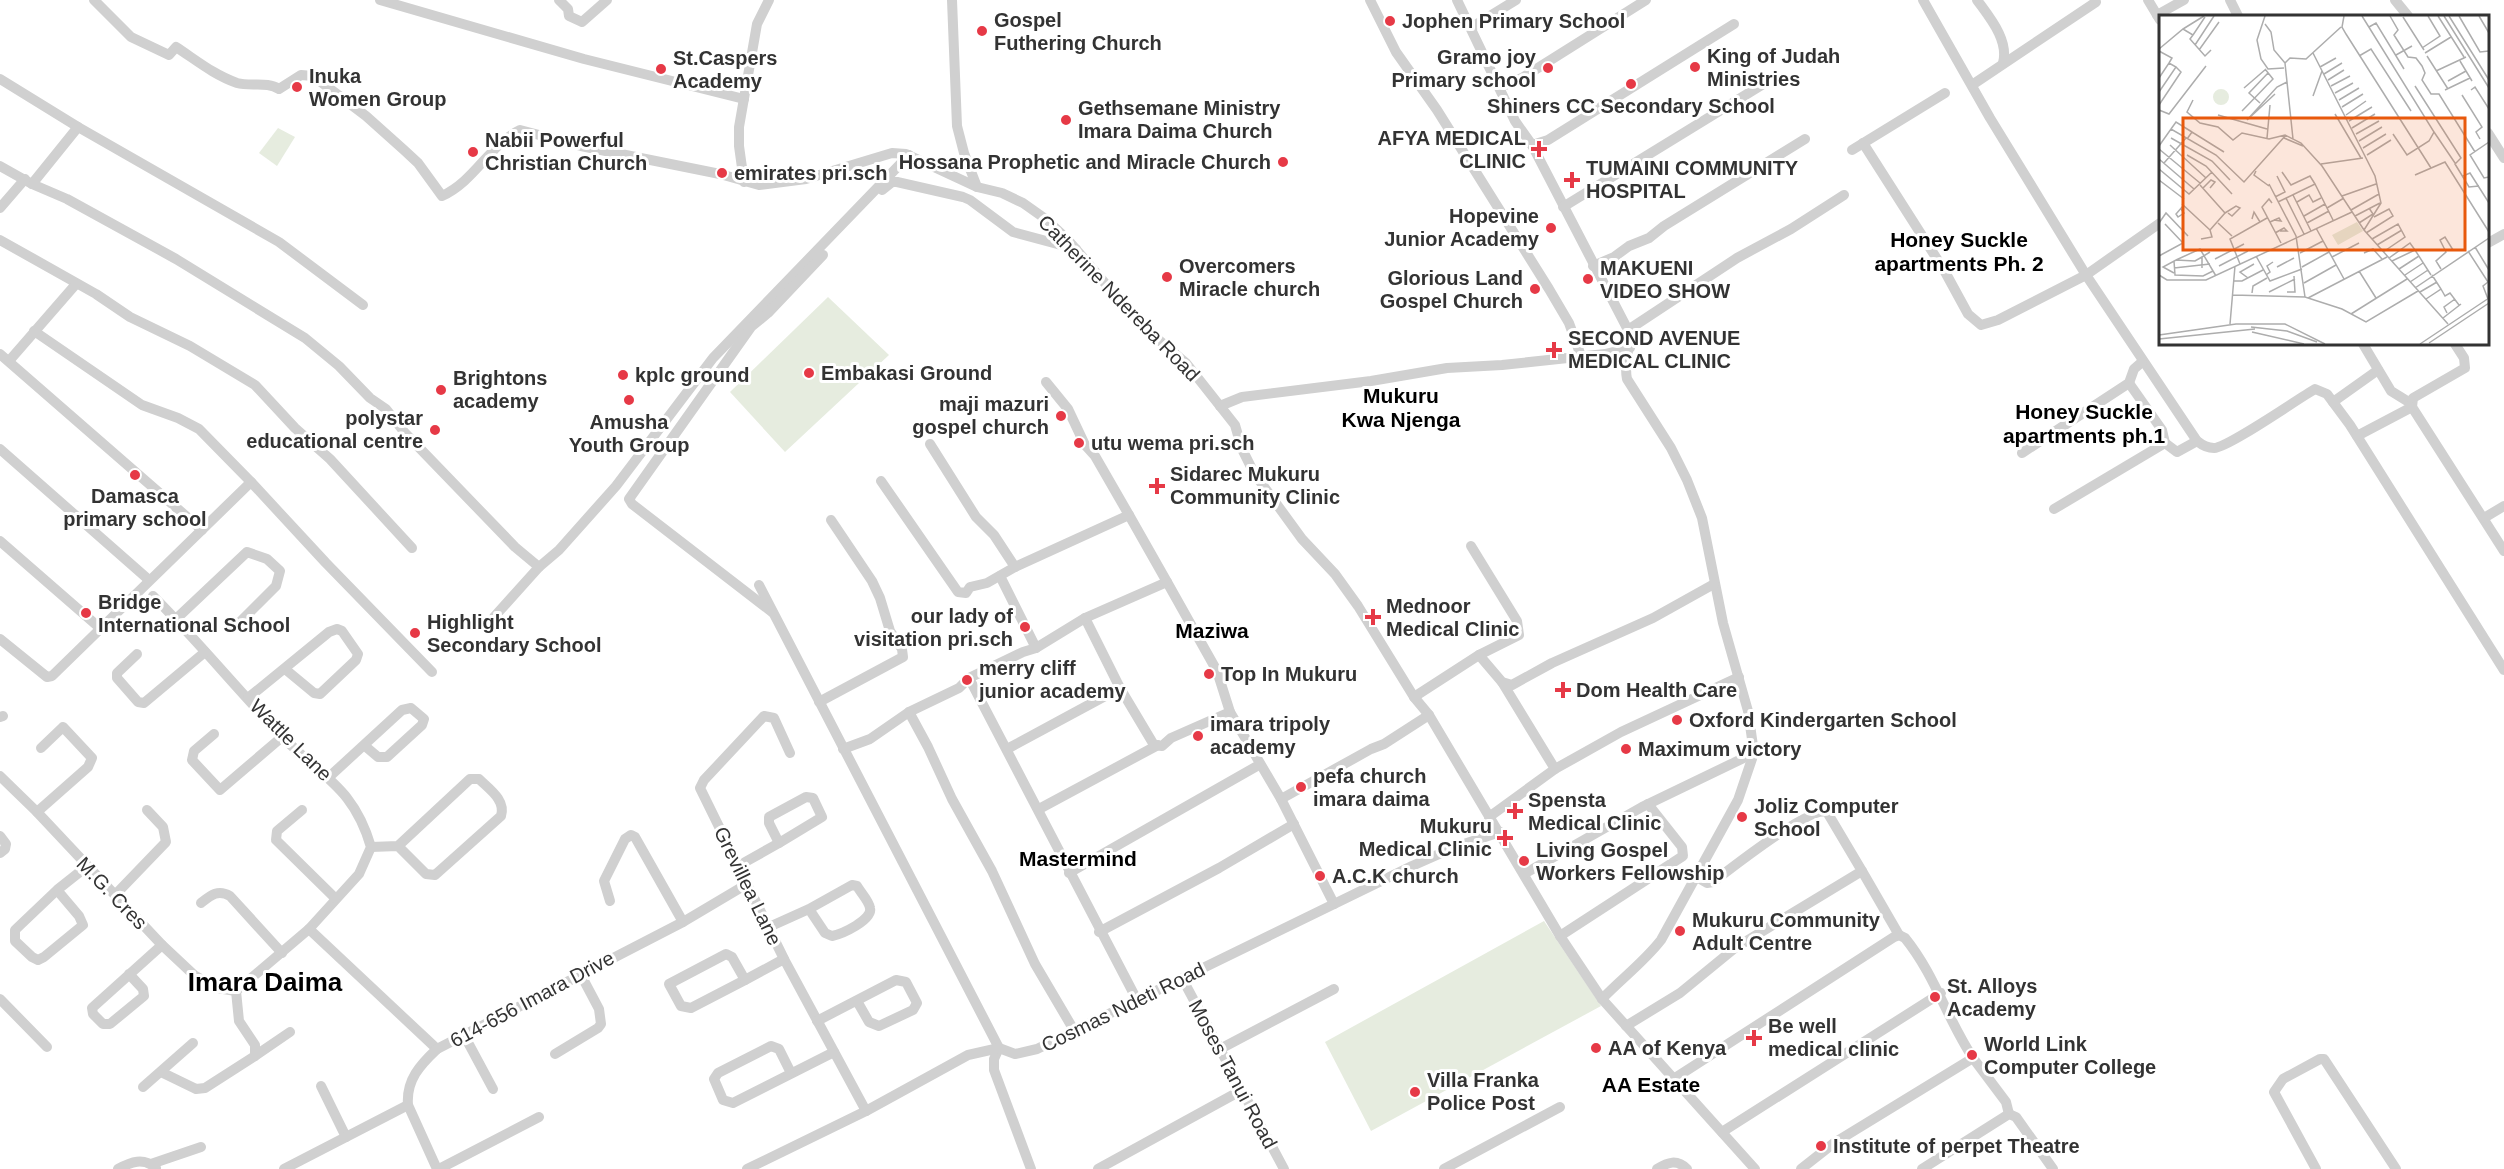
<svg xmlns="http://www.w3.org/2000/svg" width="2504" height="1169" font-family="Helvetica,sans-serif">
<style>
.green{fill:#e6ecdf}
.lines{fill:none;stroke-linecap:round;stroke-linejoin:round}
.minor{stroke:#d0d0d0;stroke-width:10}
.poi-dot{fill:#e63946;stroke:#fff;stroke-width:2}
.labels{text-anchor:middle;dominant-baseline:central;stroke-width:6;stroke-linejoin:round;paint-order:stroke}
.poi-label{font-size:20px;font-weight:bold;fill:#333;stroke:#fff;text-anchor:start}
.street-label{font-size:20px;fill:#333;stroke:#fff}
.neighbourhood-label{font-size:21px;font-weight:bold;fill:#000;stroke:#fff}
.district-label{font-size:26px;font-weight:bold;fill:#000;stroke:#fff}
.inset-road{fill:none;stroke:#adadad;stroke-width:1.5}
.view{fill:#e8590c;fill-opacity:0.15;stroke:#e8590c;stroke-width:3}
.inset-edge{fill:none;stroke:#333;stroke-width:3}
</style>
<rect width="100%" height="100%" fill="#fff"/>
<!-- green -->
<g class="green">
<path d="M278 128 295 137 277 166 259 153Z"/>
<path d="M828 297 889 355 785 452 730 392Z"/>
<path d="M1544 921 1601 1006 1371 1131 1325 1042Z"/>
</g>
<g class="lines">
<!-- minor -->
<g class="minor">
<path d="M94 0 131 37 169 55 176 47C196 60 214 75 237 83 251 87 267 81 279 89L301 75 313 76 366 116 404 150 418 163 442 196C475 181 489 145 520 130L581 146 720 174 759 185 806 179 892 153 906 154 977 187 1002 193 1023 203 1047 220 1068 240 1140 324 1186 363 1235 425 1242 449 1254 473 1302 539 1335 574 1358 606 1414 697 1429 715 1560 936 1602 999 1755 1169"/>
<path d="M380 0 584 59 744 99"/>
<path d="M559 0 568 9 569 16 582 22 607 0"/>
<path d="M952 0 957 126 964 153 977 187"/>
<path d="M1370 0 1396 52 1437 110 1549 289 1569 323 1581 356"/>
<path d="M1457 0 1515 121 1532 145 1628 330C1632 349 1623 360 1627 379L1671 448 1687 480 1702 518 1723 623 1748 711 1754 753 1738 800 1661 940C1644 962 1621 979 1602 999"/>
<path d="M1923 0 1990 118 2086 275 2197 441C2202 445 2207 448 2214 448 2229 447 2296 400 2315 389L2327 394 2350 425 2504 670"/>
<path d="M1977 0C1990 18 2009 40 2003 63"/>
<path d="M2148 0 2160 20"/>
<path d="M2230 0 2238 16"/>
<path d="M2395 0 2408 16"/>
<path d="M2157 15 2184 0"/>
<path d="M1472 27 1516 0"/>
<path d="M0 79 78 127"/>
<path d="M1972 85 2096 2"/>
<path d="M1500 87 1522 78 1646 0"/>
<path d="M2488 133 2504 158"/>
<path d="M1863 143 1944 270 1968 314 1981 325 1998 320 2086 275 2160 223"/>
<path d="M1532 145 1548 140 1734 24"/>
<path d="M1852 150 1945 93"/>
<path d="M0 166 32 184 67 199 176 259 305 338 339 366 370 398 386 409 405 433 515 547 539 567 559 550 616 486 713 358 909 155"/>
<path d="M744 182 739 146V127L757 24 769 0"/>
<path d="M32 184 78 127 279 242 363 305"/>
<path d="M882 190 892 182H897L963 197 970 200 1013 232 1076 249"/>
<path d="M1563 207 1765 83"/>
<path d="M0 208 25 179"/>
<path d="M0 240 96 294 130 317 190 346 255 385 295 428 330 459 412 548"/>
<path d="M2488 243 2504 234"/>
<path d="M1593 266 1614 257 1629 246 1649 238 1664 226 1805 139"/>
<path d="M1628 330 1737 258 1791 229 1844 195"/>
<path d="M34 331 142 405 178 418 199 429 251 482 326 563 432 672"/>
<path d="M2363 344 2391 391 2412 404"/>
<path d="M2455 344 2464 358 2465 368 2413 398 2412 407 2504 551"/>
<path d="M0 354 202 530"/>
<path d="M9 361 76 284"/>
<path d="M1046 382 1068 409 1085 445 1095 456 1129 515"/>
<path d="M2129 383 2162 430 2165 443"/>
<path d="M2333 402 2378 370"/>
<path d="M1220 406 1242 397 1371 381 1447 368 1502 365 1605 354 1630 348"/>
<path d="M2357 436 2412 407"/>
<path d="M930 444 976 517 994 535 1015 567"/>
<path d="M0 449 149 580"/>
<path d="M2022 453 2129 383 2134 369 2142 362"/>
<path d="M881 481 958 592 966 593 970 587 987 583 1015 567 1129 515 1167 582"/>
<path d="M2054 509 2165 443 2177 452 2197 441"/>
<path d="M2484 518 2504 506"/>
<path d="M0 541 101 629"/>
<path d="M1471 546 1517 621 1519 635 1479 655"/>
<path d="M1000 576 1036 648"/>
<path d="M759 585 999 1048 994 1059V1070L1031 1169"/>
<path d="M153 596C197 640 237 689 281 735 320 777 353 785 371 847L359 874 309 929 236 991"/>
<path d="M772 612 632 504 629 499 751 327 768 313 823 255"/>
<path d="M494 617 539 567"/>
<path d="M1085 618 1120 688"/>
<path d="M176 619 247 552 267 559 280 571 276 586 239 623"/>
<path d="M0 639 47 677 52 676 251 482"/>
<path d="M137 654 117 673V678L138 702 144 703 205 652"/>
<path d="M969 678 1137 1000"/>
<path d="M1502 682 1555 769"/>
<path d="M1414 697 1479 655 1502 682 1512 685 1552 663 1653 618 1714 584"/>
<path d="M248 698 329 632 337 629 342 631 358 654 356 660 320 694 314 693 285 669"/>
<path d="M819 702 903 657 902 649 890 631 880 598 872 581 831 520"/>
<path d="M909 712 928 747 952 799 992 871 1035 964 1075 1032"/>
<path d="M0 717 3 716"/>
<path d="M214 734 194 751 192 760 220 790 282 737"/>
<path d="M843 749 870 739 909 712 959 688 969 678 1023 652 1036 648 1085 618 1167 582 1217 671 1230 712 1281 799 1334 904"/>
<path d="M1007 749 1120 688 1154 745 1162 746 1171 738 1230 712"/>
<path d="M790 753 774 718 764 716 704 780 700 788 784 959 866 1111"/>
<path d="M0 776 37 812 162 945 194 975 217 988 236 991"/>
<path d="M329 777 402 710 411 708 424 719 422 725 387 757H378L365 746"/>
<path d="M806 797 813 798 822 817 779 843 769 823V817Z"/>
<path d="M1281 799 1371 749 1384 744 1429 715"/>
<path d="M1039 809 1158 745"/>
<path d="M302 810 277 831 276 840 335 898"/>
<path d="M37 812 88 767 92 758 63 727 41 748"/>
<path d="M1489 817 1555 769 1621 732 1739 677"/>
<path d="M0 836 6 844 5 849 0 853"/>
<path d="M371 847 398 846 470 779H479C489 789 506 800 501 816L435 875 426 874 398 846"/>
<path d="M738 866 779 843"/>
<path d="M1862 871 1899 935"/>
<path d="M1069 873 1259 765"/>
<path d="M1524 874 1642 807 1754 753"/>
<path d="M57 890 79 916 83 925 44 957 38 960 32 957 15 941V930L57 890 86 867"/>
<path d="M115 895 166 842 163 827 147 810"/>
<path d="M610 901 604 881 625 839 631 835 635 837 683 922"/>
<path d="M201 903C211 895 218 889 230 896L282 953"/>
<path d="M769 927 809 909 852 885 857 886C861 893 869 901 870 908 873 920 842 934 832 936L825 933 809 909"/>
<path d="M309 929 437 1049"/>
<path d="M1099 932 1219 868 1294 824"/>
<path d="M1560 936 1683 856 1682 847 1648 804"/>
<path d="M726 954 732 957 745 980 691 1008 681 1006 669 984Z"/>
<path d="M129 974 143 989 144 996 110 1024H103L93 1014 92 1008 162 945"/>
<path d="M1182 978 1284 1169"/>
<path d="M745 980 784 959"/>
<path d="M0 999 47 1047"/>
<path d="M817 1021 896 980 906 982 917 1003 913 1010 879 1026 869 1022 857 1001"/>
<path d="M1626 1026 1680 993 1735 948 1862 871 1827 812C1810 806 1730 869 1713 882L1707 883 1695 876"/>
<path d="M464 1035 493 1089"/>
<path d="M1220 1049 1334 989"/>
<path d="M555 1054 598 1028 601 1024 599 1009 581 975"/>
<path d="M255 1056 290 1032"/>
<path d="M1973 1058 2006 1102 2009 1114"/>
<path d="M161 1072 196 1089 205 1088 255 1056V1045L239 1021 236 991"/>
<path d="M791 1073 779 1049 771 1046 718 1073 714 1079 723 1100 733 1103 834 1052"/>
<path d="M1675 1078 1894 937 1899 935 1905 938C1935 975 1947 1019 1973 1058L1834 1143 1801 1169"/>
<path d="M321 1086 346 1137"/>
<path d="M143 1087 193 1043"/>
<path d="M1722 1132 1941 993"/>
<path d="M151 1164 201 1147"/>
<path d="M118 1169C131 1162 143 1157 156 1168"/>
<path d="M284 1169 408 1105"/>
<path d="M437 1169 408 1105C406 1080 420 1065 437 1049L683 922 747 884"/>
<path d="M439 1169 539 1117"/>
<path d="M747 1169 866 1111 968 1055 999 1048 1015 1054 1037 1049 1412 866 1455 847 1500 832"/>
<path d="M1098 1169 1242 1090"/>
<path d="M1444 1169 1560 1107"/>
<path d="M1657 1169C1668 1162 1677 1159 1687 1169"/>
<path d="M1922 1169 2009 1114 2016 1117 2053 1169"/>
<path d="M2316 1169 2274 1092 2283 1079 2320 1059H2324L2396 1169"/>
</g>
</g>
<!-- markers -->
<g class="poi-dot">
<circle cx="1390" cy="21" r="6"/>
<circle cx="982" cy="31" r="6"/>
<circle cx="1695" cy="67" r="6"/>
<circle cx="1548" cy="68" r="6"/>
<circle cx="661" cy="69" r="6"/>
<circle cx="1631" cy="84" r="6"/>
<circle cx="297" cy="87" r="6"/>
<circle cx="1066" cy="120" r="6"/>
<path d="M1536 140h6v6h6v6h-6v6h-6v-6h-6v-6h6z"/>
<circle cx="473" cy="152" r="6"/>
<circle cx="1283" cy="162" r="6"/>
<circle cx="722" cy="173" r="6"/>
<path d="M1569 171h6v6h6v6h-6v6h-6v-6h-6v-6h6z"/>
<circle cx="1551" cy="228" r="6"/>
<circle cx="1167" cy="277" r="6"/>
<circle cx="1588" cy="279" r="6"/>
<circle cx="1535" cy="289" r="6"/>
<path d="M1551 341h6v6h6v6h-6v6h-6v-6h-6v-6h6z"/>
<circle cx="809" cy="373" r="6"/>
<circle cx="623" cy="375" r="6"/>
<circle cx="441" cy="390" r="6"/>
<circle cx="629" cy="400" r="6"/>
<circle cx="1061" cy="416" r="6"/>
<circle cx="435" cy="430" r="6"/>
<circle cx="1079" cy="443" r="6"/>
<circle cx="135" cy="475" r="6"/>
<path d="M1154 477h6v6h6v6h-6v6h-6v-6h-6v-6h6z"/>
<circle cx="86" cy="613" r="6"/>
<path d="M1370 608h6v6h6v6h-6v6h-6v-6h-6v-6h6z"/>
<circle cx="1025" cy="627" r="6"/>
<circle cx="415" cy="633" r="6"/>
<circle cx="1209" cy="674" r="6"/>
<circle cx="967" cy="680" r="6"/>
<path d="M1560 681h6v6h6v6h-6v6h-6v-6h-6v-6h6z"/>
<circle cx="1677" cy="720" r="6"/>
<circle cx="1198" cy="736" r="6"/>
<circle cx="1626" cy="749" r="6"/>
<circle cx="1301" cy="787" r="6"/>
<path d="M1512 802h6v6h6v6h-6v6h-6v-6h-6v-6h6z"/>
<circle cx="1742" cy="817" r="6"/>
<path d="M1502 829h6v6h6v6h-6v6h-6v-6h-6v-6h6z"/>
<circle cx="1524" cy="861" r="6"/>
<circle cx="1320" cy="876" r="6"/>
<circle cx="1680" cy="931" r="6"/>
<circle cx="1935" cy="997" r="6"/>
<path d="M1751 1029h6v6h6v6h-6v6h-6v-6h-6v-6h6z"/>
<circle cx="1596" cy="1048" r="6"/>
<circle cx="1972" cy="1055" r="6"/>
<circle cx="1415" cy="1092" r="6"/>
<circle cx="1821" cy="1146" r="6"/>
</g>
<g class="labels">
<!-- poi labels -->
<g class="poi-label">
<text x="994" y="20">Gospel<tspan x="994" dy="23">Futhering Church</tspan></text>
<text x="1402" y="21">Jophen Primary School</text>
<text x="1707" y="56">King of Judah<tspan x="1707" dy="23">Ministries</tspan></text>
<text x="1536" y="57" text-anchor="end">Gramo joy<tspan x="1536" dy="23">Primary school</tspan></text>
<text x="673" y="58">St.Caspers<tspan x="673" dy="23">Academy</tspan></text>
<text x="309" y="76">Inuka<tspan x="309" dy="23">Women Group</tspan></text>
<text x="1631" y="106" text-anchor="middle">Shiners CC Secondary School</text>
<text x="1078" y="108">Gethsemane Ministry<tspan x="1078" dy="23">Imara Daima Church</tspan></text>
<text x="1526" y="138" text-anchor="end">AFYA MEDICAL<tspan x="1526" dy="23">CLINIC</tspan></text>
<text x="485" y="140">Nabii Powerful<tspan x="485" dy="23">Christian Church</tspan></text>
<text x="1271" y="162" text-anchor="end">Hossana Prophetic and Miracle Church</text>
<text x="1586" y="168">TUMAINI COMMUNITY<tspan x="1586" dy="23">HOSPITAL</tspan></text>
<text x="734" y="173">emirates pri.sch</text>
<text x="1539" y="216" text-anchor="end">Hopevine<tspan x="1539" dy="23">Junior Academy</tspan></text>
<text x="1179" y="266">Overcomers<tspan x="1179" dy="23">Miracle church</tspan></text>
<text x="1600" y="268">MAKUENI<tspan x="1600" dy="23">VIDEO SHOW</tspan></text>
<text x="1523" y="278" text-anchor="end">Glorious Land<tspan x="1523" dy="23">Gospel Church</tspan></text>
<text x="1568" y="338">SECOND AVENUE<tspan x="1568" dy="23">MEDICAL CLINIC</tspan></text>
<text x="821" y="373">Embakasi Ground</text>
<text x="635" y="375">kplc ground</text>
<text x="453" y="378">Brightons<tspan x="453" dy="23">academy</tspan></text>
<text x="1049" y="404" text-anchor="end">maji mazuri<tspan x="1049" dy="23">gospel church</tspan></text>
<text x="423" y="418" text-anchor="end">polystar<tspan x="423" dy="23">educational centre</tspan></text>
<text x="629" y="422" text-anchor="middle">Amusha<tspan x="629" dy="23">Youth Group</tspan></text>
<text x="1091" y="443">utu wema pri.sch</text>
<text x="1170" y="474">Sidarec Mukuru<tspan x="1170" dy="23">Community Clinic</tspan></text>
<text x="135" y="496" text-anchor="middle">Damasca<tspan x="135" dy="23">primary school</tspan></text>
<text x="98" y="602">Bridge<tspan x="98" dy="23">International School</tspan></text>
<text x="1386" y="606">Mednoor<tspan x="1386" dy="23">Medical Clinic</tspan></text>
<text x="1013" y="616" text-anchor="end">our lady of<tspan x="1013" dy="23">visitation pri.sch</tspan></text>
<text x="427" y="622">Highlight<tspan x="427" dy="23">Secondary School</tspan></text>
<text x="979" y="668">merry cliff<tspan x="979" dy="23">junior academy</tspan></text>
<text x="1221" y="674">Top In Mukuru</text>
<text x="1576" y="690">Dom Health Care</text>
<text x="1689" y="720">Oxford Kindergarten School</text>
<text x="1210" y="724">imara tripoly<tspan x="1210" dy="23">academy</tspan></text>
<text x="1638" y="749">Maximum victory</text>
<text x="1313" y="776">pefa church<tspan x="1313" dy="23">imara daima</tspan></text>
<text x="1528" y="800">Spensta<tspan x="1528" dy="23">Medical Clinic</tspan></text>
<text x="1754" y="806">Joliz Computer<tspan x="1754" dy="23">School</tspan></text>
<text x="1492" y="826" text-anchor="end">Mukuru<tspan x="1492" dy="23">Medical Clinic</tspan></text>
<text x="1536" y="850">Living Gospel<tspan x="1536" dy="23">Workers Fellowship</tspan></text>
<text x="1332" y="876">A.C.K church</text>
<text x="1692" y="920">Mukuru Community<tspan x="1692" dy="23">Adult Centre</tspan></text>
<text x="1947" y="986">St. Alloys<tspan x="1947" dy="23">Academy</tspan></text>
<text x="1768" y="1026">Be well<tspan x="1768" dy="23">medical clinic</tspan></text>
<text x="1984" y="1044">World Link<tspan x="1984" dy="23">Computer College</tspan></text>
<text x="1608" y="1048">AA of Kenya</text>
<text x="1427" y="1080">Villa Franka<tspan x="1427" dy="23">Police Post</tspan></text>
<text x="1833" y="1146">Institute of perpet Theatre</text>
</g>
<!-- street labels -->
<g class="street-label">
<text transform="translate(1119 298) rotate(46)">Catherine Ndereba Road</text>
<text transform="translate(291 740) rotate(45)">Wattle Lane</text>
<text transform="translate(748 886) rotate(64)">Grevillea Lane</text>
<text transform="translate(112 893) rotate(46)">M.G. Cres</text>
<text transform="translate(532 999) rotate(-28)">614-656 Imara Drive</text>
<text transform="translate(1123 1007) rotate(-26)">Cosmas Ndeti Road</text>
<text transform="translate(1233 1074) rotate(62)">Moses Tanui Road</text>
</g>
<!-- neighbourhood labels -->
<g class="neighbourhood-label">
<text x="1959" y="239">Honey Suckle<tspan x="1959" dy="24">apartments Ph. 2</tspan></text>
<text x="1401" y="395">Mukuru<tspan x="1401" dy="24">Kwa Njenga</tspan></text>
<text x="2084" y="411">Honey Suckle<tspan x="2084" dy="24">apartments ph.1</tspan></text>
<text x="1212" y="630">Maziwa</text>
<text x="1078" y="858">Mastermind</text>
<text x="1651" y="1084">AA Estate</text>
</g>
<!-- district labels -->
<g class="district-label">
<text x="265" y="982">Imara Daima</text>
</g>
</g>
<!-- overview -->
<g transform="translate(2159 15)">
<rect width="330" height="330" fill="#fff"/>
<path d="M54 82a8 8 0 1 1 16 0a8 8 0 1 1-16 0ZM198 207 204 216 179 230 173 220Z" fill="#e6ecdf"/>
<path class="inset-road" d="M106 1 98 25 102 44 109 54 125 53M185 1 183 12 187 19 272 153M203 1 275 117 270 126 248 140 234 119M231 1 239 15 235 20 249 42 257 43 263 51 266 58 263 65 272 79H280L316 137M279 1 305 42M285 1 330 73M290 1 330 65M300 1 321 37 330 36M320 1 330 18M244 2 265 35M106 9 112 17 115 35 126 48M210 12 217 8 245 54M24 14 45 1M34 20 46 2M36 30 55 1M263 33 281 21 269 1M0 34 24 14 34 20 31 24 46 41 52 35M40 35 60 7M0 36 13 43 10 48M154 38 216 161 222 188 205 215M266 38 292 22M237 40 253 31M200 41 212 34 252 96M268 41 289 74M301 46 313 66M161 52 177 43M277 56 307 42M165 59 183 48M0 63 10 48 17 52 0 77M169 65 185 55M289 66 307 56M172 71 191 61M256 71 302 143 296 149 310 172 320 171M85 73 107 54M286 75 311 63M312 75 316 72 330 94M176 78 194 68M116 79 88 105 118 72 128 67M303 80 323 112 317 117 321 124M154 81 163 56M34 85 28 97 41 108 59 112 74 125 83 118 110 124 126 120 142 128 163 151 205 215 289 309M180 85 200 73M101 88 90 78 109 58M0 90 22 57 17 52M183 92 204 79M0 95 10 99 47 51M83 96 114 64 106 54M176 99 202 143M59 100 108 114M187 100 207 86M190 106 213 92M193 113 216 99M12 114 17 107 33 117M275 117 296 148M197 119 220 106M12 123 53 146 71 165M108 123 111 90M125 123 144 131M28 124 33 117 65 137M134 124 126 48 131 43 147 44 182 12M200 126 223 112M330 127 311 140 325 163 330 162M11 130 47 163M0 131 12 114 57 140 85 167 127 120M204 133 227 119M0 134 41 168M28 140 47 151 73 179M208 140 232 125M0 144 35 174M5 148 27 123M162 149 204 143M0 154 30 179 53 157M97 156 95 160 110 171M123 157 132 170 151 161 156 169M256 160 286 147 330 217M304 161 311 158 330 188M0 165 25 184M110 169 137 221 146 282M41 170 66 198 51 215M44 173 52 165 56 167 51 173M134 180 152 216M183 181 217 169M116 182 126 177 118 161M127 183 145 219M119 187 156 169 174 205M138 187 150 180 154 187 162 183M113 188 110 184 103 192 122 228M23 189 51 215M168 193 185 183M22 194 25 198 19 202 17 199 24 191M192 195 220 179M66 198 77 191 81 193 73 201 69 198M145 201 166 189M196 201 221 188M93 204 95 197 101 207M111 207 120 203 122 206 115 205M0 208 7 198 29 221M59 208 73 221M148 208 170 196M200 208 214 199 210 193M157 213 185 264M116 218 125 213 128 216H121M207 218 234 201 230 194 215 202M42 224 53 222 51 215M213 224 239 209 246 222 224 237M218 230 243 215M316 232 330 255M309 236 329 267M141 238 164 226M205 238 214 234 223 244M0 241 24 228 6 209M97 241 111 266 143 254M173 242 200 228M230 243 251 228 256 235M56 244 85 229M17 245 41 234 57 261M15 246 16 260 44 261 54 256M233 246 256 235 272 260M81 249 71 224 108 203M60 251 89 236M118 252 135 243M143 252 170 237M15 253 51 249M43 253V242L51 237M240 254 260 241M282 254 277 246 287 237 281 225 286 222 294 235M200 256 217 283M15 258 4 252 17 245 36 246 43 242M0 260 8 265H47L193 197M107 260 111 257 108 251 114 247M246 260 264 248M89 263 81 257 95 249M75 266H83L104 255M251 267 269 255M329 267 324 271 329 284M145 268 177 250M256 273 330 223M282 274 286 281 291 278 300 290M110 277 136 264M128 277H136L135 261M261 277 278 267M93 278 94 271 108 263M74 280 146 282 183 294 207 307 259 276M149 283 228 242M267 284 282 274 273 260M288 298 285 292 296 284M192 299 248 264M284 303 302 289M71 309 76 251M92 312 128 316 158 327M93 317 145 329M0 320 77 309H126L166 329M0 324 96 314M270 328 330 288M261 329 330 283"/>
<path class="view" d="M24 103H306V235H24Z"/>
<rect width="330" height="330" class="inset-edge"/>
</g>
</svg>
